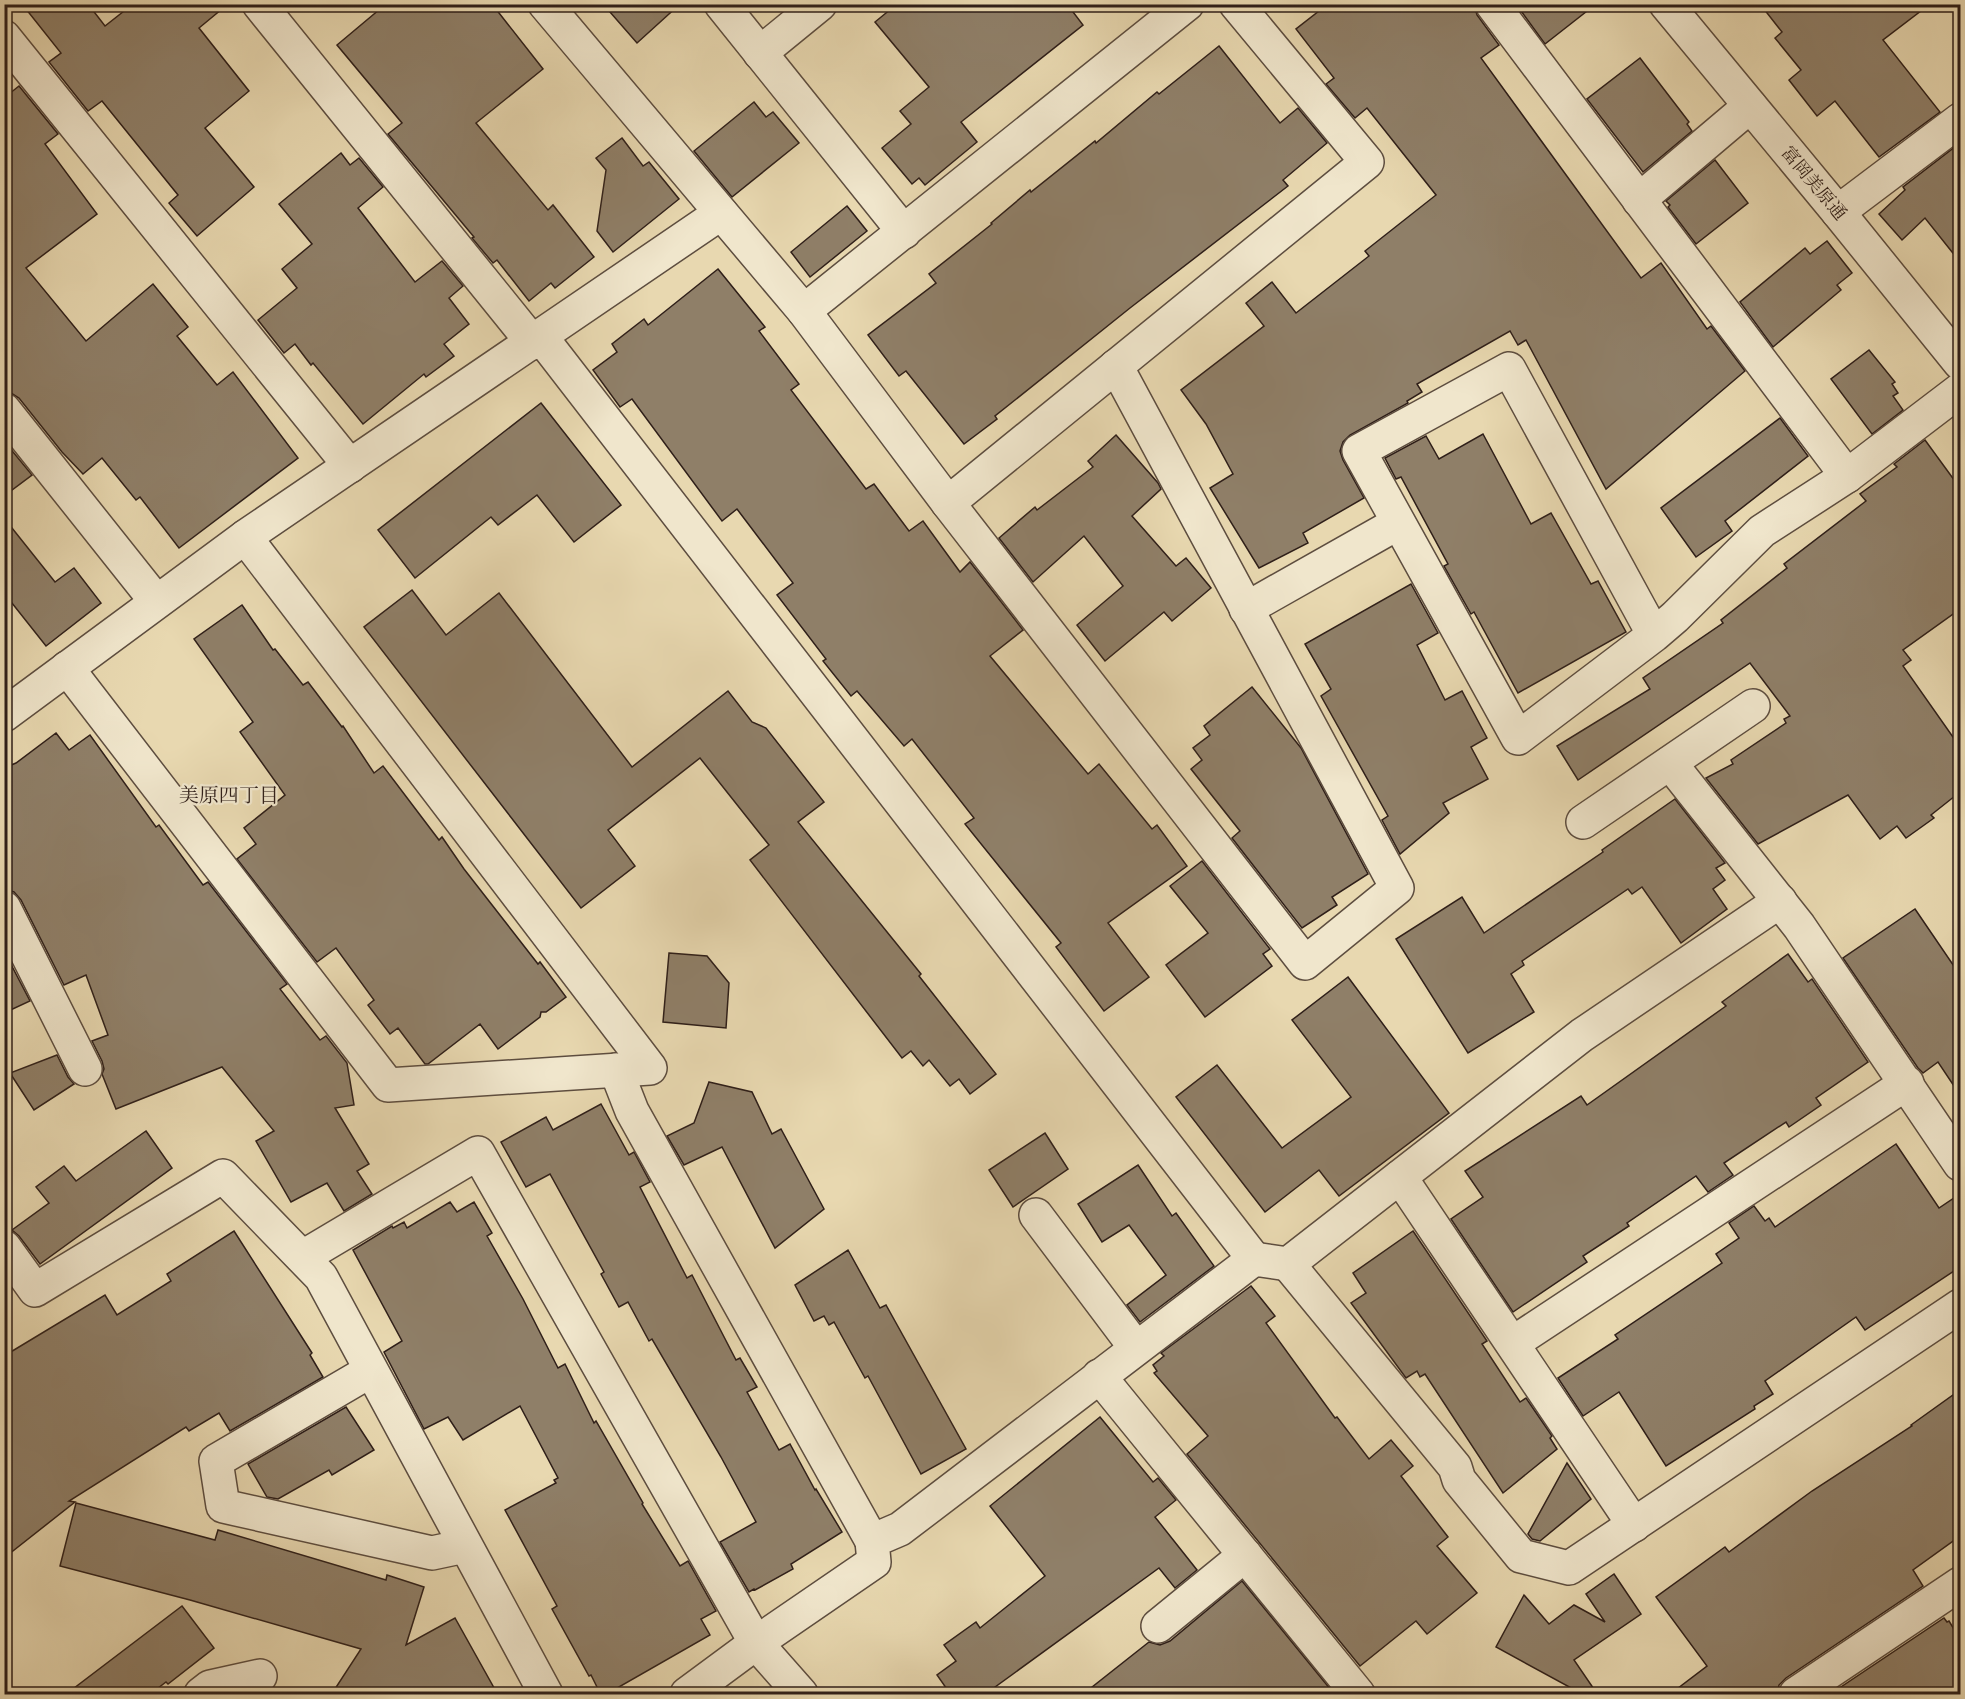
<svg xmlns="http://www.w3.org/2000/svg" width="1965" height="1699" font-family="Alegreya,'Noto Serif JP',serif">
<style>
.building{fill:#8f7f68;stroke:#2f1f19;stroke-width:1.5}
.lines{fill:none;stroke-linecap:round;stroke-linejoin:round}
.minor-casing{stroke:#5d4d3f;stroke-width:36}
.minor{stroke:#f0e6cc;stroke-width:33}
.labels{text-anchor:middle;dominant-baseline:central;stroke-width:4.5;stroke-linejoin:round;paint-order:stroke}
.street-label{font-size:18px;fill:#2f1f19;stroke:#f0e6cc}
.neighbourhood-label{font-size:20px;fill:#2f1f19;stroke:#f0e6cc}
</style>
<rect width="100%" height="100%" fill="#e8d8b0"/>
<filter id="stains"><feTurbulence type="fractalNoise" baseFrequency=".00333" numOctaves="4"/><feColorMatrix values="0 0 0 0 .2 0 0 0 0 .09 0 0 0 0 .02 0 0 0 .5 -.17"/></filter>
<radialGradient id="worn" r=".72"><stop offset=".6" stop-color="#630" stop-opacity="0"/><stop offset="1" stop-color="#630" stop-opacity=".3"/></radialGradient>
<!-- building -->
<g class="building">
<path d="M22 4H88L105 26 133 4H228L199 28 249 91 205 128 254 187 197 236 169 203 178 195 102 101 88 111 49 62 61 53Z"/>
<path d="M386 4H492L543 69 476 123 548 210 553 205 594 257 555 288 551 283 529 301 497 260 493 263 472 238 474 237 388 134 402 123 337 45Z"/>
<path d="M603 4H680L637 43Z"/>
<path d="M897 4H1067L1083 25 961 122 977 142 925 185 919 178 912 184 882 148 911 124 900 111 929 87 875 22Z"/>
<path d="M1328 4H1474L1477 15 1499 45 1481 58 1641 278 1661 263 1707 329 1711 326 1745 371 1606 489 1526 340 1518 345 1510 331 1417 384 1422 392 1407 401 1408 403 1350 435 1343 442 1340 451 1343 460 1364 498 1303 533 1308 543 1259 568 1210 488 1233 474 1206 424 1181 390 1264 326 1246 303 1272 282 1296 313 1369 256 1365 251 1436 195 1367 108 1355 118 1326 84 1334 78 1296 29Z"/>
<path d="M1516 4H1596L1545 44Z"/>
<path d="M1760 4H1930L1883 40 1940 112 1879 157 1835 101 1817 116 1789 80 1801 70 1775 38 1782 32Z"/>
<path d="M1219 46 1280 123 1298 108 1327 143 1283 180 1288 186 1130 308 995 416 997 419 964 444 906 371 899 376 868 335 936 283 929 274 992 224 991 223 1030 190 1031 192 1095 141 1096 143 1157 92 1159 94Z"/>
<path d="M1640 58 1689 122 1687 124 1692 131 1643 172 1587 99Z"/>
<path d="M19 86 58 134 45 144 97 214 26 268 86 341 153 284 188 327 177 336 217 385 233 372 298 458 179 548 140 497 136 500 102 458 83 474 62 452 19 398 11 393 4 392V98Z"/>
<path d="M754 102 766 117 773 112 799 143 732 197 694 151Z"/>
<path d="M622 138 643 166 649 162 679 199 613 252 597 231 606 170 596 158Z"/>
<path d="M1960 143V262L1925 218 1902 240 1879 214 1905 190 1903 187Z"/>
<path d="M341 153 350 165 359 158 383 187 358 208 415 282 442 261 463 286 449 298 469 324 444 344 454 356 426 377 424 374 363 424 313 363 311 365 295 344 284 353 258 320 297 288 282 269 312 244 279 204Z"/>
<path d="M1715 160 1748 203 1696 244 1668 207 1670 205 1666 201Z"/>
<path d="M847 206 867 231 810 277 791 252Z"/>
<path d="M1827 241 1852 273 1837 285 1841 290 1773 347 1740 302 1805 248 1810 254Z"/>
<path d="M718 269 765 327 759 331 799 384 791 390 866 489 874 484 909 531 923 521 960 572 970 562 1023 630 990 656 1088 774 1099 764 1152 829 1157 825 1187 866 1108 923 1149 977 1104 1011 1056 947 1061 943 965 824 974 818 912 739 904 746 857 691 851 696 823 661 826 659 777 595 793 583 737 509 722 521 632 399 620 407 593 370 617 352 612 344 644 319 648 325Z"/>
<path d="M1869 350 1895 382 1892 384 1898 393 1893 396 1903 410 1872 434 1831 379Z"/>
<path d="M541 403 621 505 574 542 537 495 498 525 491 517 415 578 378 530Z"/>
<path d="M1780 418 1808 456 1725 521 1732 531 1696 557 1661 508Z"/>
<path d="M1483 434 1531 524 1551 513 1591 584 1598 581 1626 632 1518 693 1474 612 1471 614 1444 566 1448 564 1401 477 1396 479 1385 458 1426 436 1439 459Z"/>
<path d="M1116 435 1158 483 1161 489 1132 516 1176 566 1186 558 1211 588 1172 621 1164 612 1105 661 1077 625 1123 586 1084 536 1033 582 999 538 1035 507 1037 510 1093 467 1088 461Z"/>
<path d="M1925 440 1960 488V609L1903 650 1911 660 1903 666 1960 747V792L1931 815 1934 818 1906 838 1897 826 1880 839 1848 795 1758 844 1706 778 1733 764 1731 760 1786 723 1784 719 1790 716 1750 663 1578 780 1557 746 1650 689 1643 678 1723 623 1721 620 1787 568 1784 564 1866 501 1860 494 1897 467 1894 464Z"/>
<path d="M4 441 32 475 4 496Z"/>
<path d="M4 518 55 582 74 568 101 603 46 646 4 593Z"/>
<path d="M1411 584 1438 633 1417 645 1445 700 1462 691 1487 738 1471 747 1488 779 1443 803 1449 813 1400 854 1382 820 1388 816 1321 696 1331 689 1305 644Z"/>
<path d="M412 590 446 635 499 593 632 767 728 691 752 722 766 728 824 802 798 822 921 974 919 976 996 1074 970 1094 959 1079 950 1086 929 1060 923 1066 911 1051 902 1058 750 860 769 845 700 758 608 830 635 866 581 908 364 627Z"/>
<path d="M242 605 273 650 275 649 303 685 308 682 342 727 343 726 374 773 383 766 439 840 442 837 464 869 538 964 540 962 566 997 546 1012H541L540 1017 498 1049 480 1024 428 1064H425L398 1028 390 1034 368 1005 374 1000 336 948 317 962 237 859 256 844 244 828 285 795 240 732 253 722 194 639Z"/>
<path d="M1252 687 1301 748 1368 874 1332 897 1337 905 1302 928 1232 838 1240 831 1191 769 1202 760 1193 748 1210 735 1204 726Z"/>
<path d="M56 733 69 750 90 735 156 827 159 825 203 885 208 882 287 984 280 989 320 1040 326 1036 347 1063 354 1105 335 1108 369 1164 357 1171 372 1194 344 1211 327 1183 291 1202 256 1141 274 1131 222 1067 116 1109 102 1074 104 1069 102 1061 92 1041 108 1035 86 975 64 985 21 900 14 892 4 889V768L16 763Z"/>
<path d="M1675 799 1725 863 1716 868 1725 880 1713 889 1727 909 1681 943 1642 887 1632 894 1628 889 1522 961 1524 965 1511 974 1534 1012 1468 1053 1396 939 1462 897 1484 933 1603 852 1602 850Z"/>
<path d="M1202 861 1270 949 1263 954 1272 966 1205 1017 1166 965 1208 933 1170 886Z"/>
<path d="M1915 909 1960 975V1095L1938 1062 1923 1073 1918 1068 1843 958Z"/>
<path d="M4 951 30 1001 4 1013Z"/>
<path d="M669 953 707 956 729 983 726 1028 663 1022Z"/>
<path d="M1788 954 1808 982 1812 979 1868 1062 1816 1098 1821 1105 1789 1127 1786 1122 1724 1163 1733 1175 1708 1192 1696 1176 1627 1223 1629 1226 1583 1256 1587 1262 1513 1312 1451 1219 1483 1197 1465 1171 1581 1096 1587 1105 1726 1006 1722 1002Z"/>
<path d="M1348 977 1449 1113 1339 1196 1319 1170 1265 1212 1176 1097 1217 1065 1282 1148 1351 1097 1292 1020Z"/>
<path d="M57 1055 68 1077 74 1084 34 1110 10 1073Z"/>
<path d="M709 1082 752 1092 772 1134 781 1129 824 1209 775 1248 722 1147 684 1165 667 1136 694 1123Z"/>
<path d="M601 1104 629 1155 634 1152 650 1182 640 1187 687 1278 692 1275 736 1360 740 1358 757 1387 747 1392 779 1450 790 1444 815 1490 816 1489 842 1532 791 1564 793 1569 755 1590 754 1589 749 1592 720 1542 756 1522 721 1457 652 1339 649 1341 628 1302 619 1307 601 1274 604 1272 550 1174 526 1187 501 1142 546 1117 553 1130Z"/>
<path d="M146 1131 172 1168 40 1264 19 1236 12 1230 49 1203 36 1187 64 1166 76 1181Z"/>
<path d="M1045 1133 1068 1169 1013 1207 989 1170Z"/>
<path d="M1896 1144 1939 1208 1960 1194V1267L1865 1330 1856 1317 1765 1381 1773 1394 1754 1406 1755 1409 1666 1466 1619 1392 1583 1416 1558 1378 1618 1339 1615 1335 1722 1263 1716 1254 1739 1238 1729 1223 1754 1206 1765 1221 1769 1218 1775 1227Z"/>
<path d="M1138 1165 1172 1216 1176 1213 1214 1266 1140 1322 1127 1305 1166 1275 1129 1225 1102 1242 1078 1204Z"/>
<path d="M450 1202 457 1212 474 1202 492 1233 487 1236 523 1299 558 1368 565 1364 594 1423 596 1421 643 1503 642 1504 680 1566 688 1561 716 1611 701 1619 710 1635 605 1695H601L591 1675 589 1676 552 1609 557 1606 505 1510 556 1483 554 1480 558 1478 520 1406 463 1440 448 1417 424 1429 384 1352 402 1341 353 1250 392 1226 393 1228 404 1222 407 1228Z"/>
<path d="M234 1231 312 1353 310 1355 323 1377 230 1431 219 1413 189 1431 186 1427 69 1501 75 1502 4 1558V1356L105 1295 117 1315 171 1281 167 1274Z"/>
<path d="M1413 1231 1487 1341 1482 1344 1520 1402 1526 1398 1552 1436 1550 1438 1557 1449 1503 1493 1425 1374 1420 1377 1417 1371 1406 1378 1351 1303 1366 1293 1353 1273Z"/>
<path d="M848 1250 880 1308 886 1305 966 1449 921 1474 868 1376 865 1378 834 1322 829 1325 824 1316 814 1321 795 1285Z"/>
<path d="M1251 1286 1275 1316 1266 1323 1335 1418 1337 1417 1369 1459 1391 1440 1413 1466 1401 1476 1448 1537 1437 1546 1477 1593 1427 1634 1416 1621 1360 1666 1187 1454 1208 1436 1154 1373 1157 1371 1153 1365 1164 1356 1161 1353Z"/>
<path d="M1960 1390V1536L1913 1570 1923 1586 1786 1678 1779 1685 1777 1695H1669L1707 1666 1656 1597 1725 1547 1729 1552 1812 1491 1912 1426 1911 1425Z"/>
<path d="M346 1407 374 1450 332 1475 329 1470 278 1499 267 1497 248 1464Z"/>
<path d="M1100 1417 1153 1482 1158 1478 1176 1500 1155 1517 1197 1570 1175 1588 1159 1568 984 1695H951L937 1675 956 1661 944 1645 976 1622 980 1628 1045 1576 990 1506Z"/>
<path d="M1567 1463 1591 1499 1540 1541 1532 1539 1528 1534Z"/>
<path d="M76 1503 215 1540 218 1530 386 1580 387 1575 424 1587 406 1645 455 1618 498 1695H331L361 1649 190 1600 60 1566Z"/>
<path d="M1614 1574 1641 1614 1574 1660 1598 1695H1584L1496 1647 1524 1595 1549 1624 1574 1605 1605 1622 1586 1594Z"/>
<path d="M1242 1581 1331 1690 1325 1695H1082L1149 1642 1160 1645 1170 1641Z"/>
<path d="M182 1606 214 1648 168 1684 166 1682 149 1695H65Z"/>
<path d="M1944 1618 1947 1622 1949 1621 1960 1639V1695H1829Z"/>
</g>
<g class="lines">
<defs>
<g id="minor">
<path d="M259 4 533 343"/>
<path d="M545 4 804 311 948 503 1305 963 1397 888 1116 366"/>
<path d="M721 4 904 232"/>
<path d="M1492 4 1847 476"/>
<path d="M1666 4 1838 212 1960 363"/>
<path d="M4 37 350 466"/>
<path d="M760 53 820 4"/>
<path d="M1639 200 1750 106"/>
<path d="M1838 212 1960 120"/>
<path d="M804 311 1187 4"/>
<path d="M541 337 1254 1259"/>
<path d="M4 410 156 601"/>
<path d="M948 503 1367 162 1236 4"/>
<path d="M1246 609 1398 523"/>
<path d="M1654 635 1509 369 1359 451 1518 738 1654 635 1675 617 1762 531 1847 476 1960 390"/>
<path d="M67 668 388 1085 650 1068 245 537"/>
<path d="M4 715 245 537 721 213"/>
<path d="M1670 763 1799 926 1960 1164"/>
<path d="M1583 822 1753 706"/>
<path d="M4 908 85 1069"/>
<path d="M616 1070 632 1111 872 1541"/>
<path d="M1400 1177 1634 1525"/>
<path d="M1036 1215 1136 1348"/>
<path d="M4 1247 35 1290 223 1176 321 1277 546 1694"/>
<path d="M303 1257 478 1153 756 1643 801 1694"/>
<path d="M1288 1264 1455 1467 1459 1480 1521 1556 1569 1568 1960 1306"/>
<path d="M1513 1343 1907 1083"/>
<path d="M370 1371 216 1461 223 1506 432 1553 465 1546"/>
<path d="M1099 1376 1358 1694"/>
<path d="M1158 1626 1245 1555"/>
<path d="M201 1694 210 1687 260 1676"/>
<path d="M687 1694 756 1643 874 1562 872 1541 900 1529 1254 1259 1288 1264 1582 1035 1780 901"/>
<path d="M1796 1694 1960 1584"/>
</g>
</defs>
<!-- minor casing -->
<use href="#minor" class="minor-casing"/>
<!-- minor -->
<use href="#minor" class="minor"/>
</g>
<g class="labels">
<!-- street labels -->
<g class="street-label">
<text transform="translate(1814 183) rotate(50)">富岡美原通</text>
</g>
<!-- neighbourhood labels -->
<g class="neighbourhood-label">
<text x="229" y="795">美原四丁目</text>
</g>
</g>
<!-- margin -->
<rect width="1965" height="1699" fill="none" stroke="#e8d8b0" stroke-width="24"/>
<rect x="6" y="6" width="1953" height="1687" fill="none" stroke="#2f1f19" stroke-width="3"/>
<rect x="12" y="12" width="1941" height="1675" fill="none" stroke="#2f1f19" stroke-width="1.5"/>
<rect width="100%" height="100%" filter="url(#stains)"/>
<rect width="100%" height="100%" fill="url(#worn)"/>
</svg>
